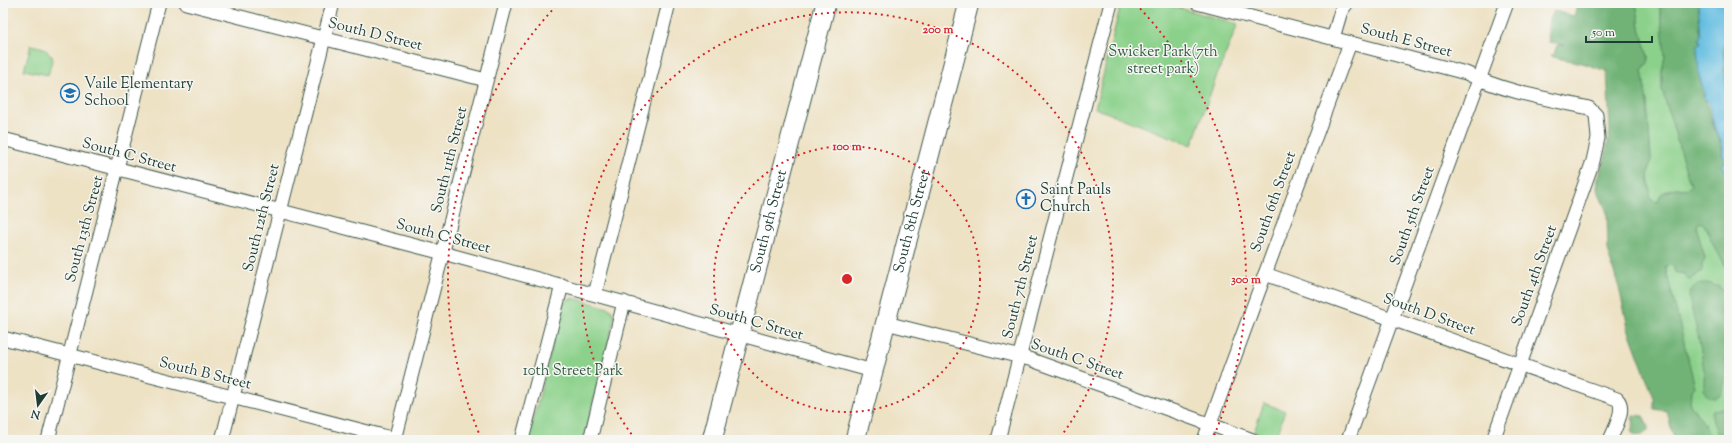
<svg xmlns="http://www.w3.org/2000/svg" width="1732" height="443" font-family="'Sorts Mill Goudy',serif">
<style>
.green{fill:#8cd18b;stroke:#568760}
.forest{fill:#71b377;stroke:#487856}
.water{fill:#64bde1;stroke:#427d8a}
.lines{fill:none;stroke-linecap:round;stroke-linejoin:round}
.minor-casing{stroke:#3e564a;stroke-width:15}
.highway-casing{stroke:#3e564a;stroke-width:21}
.minor{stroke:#fff;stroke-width:13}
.highway{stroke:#fff;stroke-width:19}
.ring{fill:none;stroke:#d62828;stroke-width:2;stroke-dasharray:2 4}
.labels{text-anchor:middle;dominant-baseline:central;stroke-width:3;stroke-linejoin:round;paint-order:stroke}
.street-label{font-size:15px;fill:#1f3d34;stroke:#f6f6f2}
.park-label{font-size:15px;fill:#355b45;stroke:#f6f6f2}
.poi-label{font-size:15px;fill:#1f3d34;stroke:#f6f6f2;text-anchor:start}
.centre{fill:#d62828;stroke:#f6f6f2;stroke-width:2}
.ring-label{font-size:12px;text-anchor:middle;font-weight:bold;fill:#d62828;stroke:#f6f6f2;stroke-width:3;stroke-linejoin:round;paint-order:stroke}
</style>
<rect width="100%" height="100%" fill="#f6f6f2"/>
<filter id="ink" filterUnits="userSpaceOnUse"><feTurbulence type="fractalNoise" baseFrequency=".025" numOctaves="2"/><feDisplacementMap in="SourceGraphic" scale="8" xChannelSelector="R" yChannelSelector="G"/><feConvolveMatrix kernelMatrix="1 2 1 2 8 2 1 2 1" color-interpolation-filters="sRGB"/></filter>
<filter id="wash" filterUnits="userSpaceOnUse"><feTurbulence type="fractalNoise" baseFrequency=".012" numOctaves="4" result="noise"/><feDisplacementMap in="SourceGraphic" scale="16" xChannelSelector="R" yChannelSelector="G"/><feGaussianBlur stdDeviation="0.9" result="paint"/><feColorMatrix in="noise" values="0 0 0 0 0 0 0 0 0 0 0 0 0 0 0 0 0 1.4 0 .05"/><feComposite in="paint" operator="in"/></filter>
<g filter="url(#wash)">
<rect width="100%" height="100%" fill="#eee2c5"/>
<!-- green -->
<g class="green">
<path d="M1121 3H1161L1238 24 1217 75 1192 145 1095 108Z"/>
<path d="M1636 3H1659L1662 23 1665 56 1662 72V89L1687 174 1691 186 1686 190C1675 185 1661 190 1658 202L1651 200 1648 175 1651 160 1647 103 1642 70 1646 66 1648 57 1641 32Z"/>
<path d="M31 45 44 48 53 57 48 75 24 70Z"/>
<path d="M1701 222 1704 224 1715 248 1729 271V297L1718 285 1704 384 1726 363 1725 335 1727 323 1721 319 1719 313 1722 312H1729V440H1711C1706 426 1700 416 1690 405L1691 389 1695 387 1665 266 1673 265 1675 272 1694 277C1704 271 1700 267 1705 258L1697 230V225Z"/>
<path d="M573 298 609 308 615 315 584 440H528L564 301Z"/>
<path d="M1264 403 1285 411 1275 439 1254 432Z"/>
</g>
<!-- forest -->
<g class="forest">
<path d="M1578 3H1636L1641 32 1648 57V63L1642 70 1647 103 1651 160 1648 175 1651 200 1658 202 1662 193 1677 188 1686 190 1691 185 1687 174 1662 89V72L1665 56 1662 23 1659 3H1698L1701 42 1697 52 1700 73 1699 76C1704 94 1708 111 1714 128 1718 137 1723 144 1722 155L1726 159C1724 168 1727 171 1729 179 1730 183 1728 188 1729 191V271L1715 248 1704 224 1701 222 1697 225V230L1705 258 1702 264V271L1690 279 1687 278 1685 274 1675 272 1673 265 1665 266 1695 387 1691 390 1690 405C1700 416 1706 426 1711 440H1674L1667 411 1654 409V398L1629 331 1619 288 1608 253 1607 212 1597 189 1598 178 1605 159 1610 130 1607 71 1582 63 1552 57 1551 55H1554L1557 45H1565L1549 42C1548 31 1546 20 1554 11L1574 16Z"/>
<path d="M1729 3V100L1725 84 1723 51 1728 22 1724 15Z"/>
<path d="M1701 283C1715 283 1720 287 1729 297V312H1722L1719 314 1721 319 1727 323C1729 329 1726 331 1726 337 1724 346 1732 407 1710 397 1701 394 1705 382 1704 375 1703 351 1694 321 1689 297 1690 289 1694 286 1701 283Z"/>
<path d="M1726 407 1729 408V440H1720L1713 422 1711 411Z"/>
<path d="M1634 415 1643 416 1649 427C1646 435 1638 439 1631 432L1634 421 1632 420Z"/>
</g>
<!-- water -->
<path class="water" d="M1698 3H1729L1727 10 1724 15 1728 22 1723 51 1725 84 1729 100V180L1722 165 1723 161H1726V160L1722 155 1723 149 1720 139 1715 129 1708 102 1703 97 1705 95 1699 76 1697 46 1700 45 1701 42 1699 40 1701 35Z"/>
</g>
<g filter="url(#ink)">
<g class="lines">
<defs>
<g id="minor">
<path d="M186 3 486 80"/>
<path d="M1197 3 1466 73C1504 92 1548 99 1589 108L1596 115 1598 138 1593 161 1493 440"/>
<path d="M1333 38 1341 11 1347 3"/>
<path d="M3 139 443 253 873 371"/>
<path d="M1265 274 1617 399C1627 408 1614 430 1610 440"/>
<path d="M595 294 669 3"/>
<path d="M886 323 1029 359 1253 440"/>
<path d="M3 338 399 440"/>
<path d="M48 440 159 3"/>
<path d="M222 440 333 3"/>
<path d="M395 440 506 3"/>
<path d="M522 440 562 285"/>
<path d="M590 440 624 302"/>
<path d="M998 440 1111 3"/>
<path d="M1204 440 1350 43"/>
<path d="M1348 440 1507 3"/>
</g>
<g id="highway">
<path id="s1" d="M712 440 826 3"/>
<path id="s2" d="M855 440 969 3"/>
</g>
</defs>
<!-- minor casing -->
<use href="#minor" class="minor-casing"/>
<!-- highway casing -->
<use href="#highway" class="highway-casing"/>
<!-- minor -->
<use href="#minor" class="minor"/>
<!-- highway -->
<use href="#highway" class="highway"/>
</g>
</g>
<!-- distance rings -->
<g class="ring">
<circle cx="847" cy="279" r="133"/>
<path d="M635 439A266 266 0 1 1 1059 439"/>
<path d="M481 438A399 399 0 0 1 558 4M1136 4A399 399 0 0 1 1213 438"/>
</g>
<!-- icons -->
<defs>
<symbol id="school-ring" viewBox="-11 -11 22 22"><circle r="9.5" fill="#f6f6f2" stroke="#1f6fb2" stroke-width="1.5"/><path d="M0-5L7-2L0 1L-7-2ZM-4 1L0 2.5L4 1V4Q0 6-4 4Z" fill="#1f6fb2"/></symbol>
<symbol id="church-ring" viewBox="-11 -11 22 22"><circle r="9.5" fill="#f6f6f2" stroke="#1f6fb2" stroke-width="1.5"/><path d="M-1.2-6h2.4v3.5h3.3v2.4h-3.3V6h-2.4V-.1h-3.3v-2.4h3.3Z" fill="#1f6fb2"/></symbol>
</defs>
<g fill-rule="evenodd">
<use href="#school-ring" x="59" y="82" width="22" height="22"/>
<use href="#church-ring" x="1015" y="188" width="22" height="22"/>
</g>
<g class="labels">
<!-- street labels -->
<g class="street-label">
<text transform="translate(375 35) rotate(14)">South D Street</text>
<text transform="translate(1406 41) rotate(15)">South E Street</text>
<text transform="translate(129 156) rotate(15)">South C Street</text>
<text transform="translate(450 160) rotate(-76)">South 11th Street</text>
<text transform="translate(1274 202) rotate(-70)">South 6th Street</text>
<text transform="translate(1413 216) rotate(-70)">South 5th Street</text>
<text transform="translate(262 218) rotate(-76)">South 12th Street</text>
<text stroke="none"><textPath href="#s1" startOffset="226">South 9th Street</textPath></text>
<text stroke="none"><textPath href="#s2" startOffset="226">South 8th Street</textPath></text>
<text transform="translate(85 229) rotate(-75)">South 13th Street</text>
<text transform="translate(443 237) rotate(15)">South C Street</text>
<text transform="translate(1535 276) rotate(-70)">South 4th Street</text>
<text transform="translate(1021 287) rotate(-76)">South 7th Street</text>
<text transform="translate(1429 315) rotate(20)">South D Street</text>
<text transform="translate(756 323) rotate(16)">South C Street</text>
<text transform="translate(1077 360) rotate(19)">South C Street</text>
<text transform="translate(205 374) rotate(14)">South B Street</text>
</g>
<!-- park labels -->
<g class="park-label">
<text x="1163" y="52">Swicker Park(7th<tspan x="1163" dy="17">street park)</tspan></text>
<text x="573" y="371">10th Street Park</text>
</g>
<!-- poi labels -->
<g class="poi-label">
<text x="84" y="84">Vaile Elementary<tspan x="84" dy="17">School</tspan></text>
<text x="1040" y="190">Saint Pauls<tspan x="1040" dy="17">Church</tspan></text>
</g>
</g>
<circle cx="847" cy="279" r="6" class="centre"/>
<g class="ring-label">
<text x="938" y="33">200 m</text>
<text x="847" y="150">100 m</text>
<text x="1246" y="283">300 m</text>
</g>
<!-- margin -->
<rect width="1732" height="443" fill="none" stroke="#f6f6f2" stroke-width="16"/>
<!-- north arrow -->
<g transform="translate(38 405) rotate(194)" stroke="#f6f6f2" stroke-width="3" paint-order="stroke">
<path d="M0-3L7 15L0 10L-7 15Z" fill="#1f3d34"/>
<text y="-6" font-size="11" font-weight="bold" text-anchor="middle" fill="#1f3d34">N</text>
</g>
<!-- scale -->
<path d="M1586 36v6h66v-6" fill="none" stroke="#1f3d34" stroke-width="2"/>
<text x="1592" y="36" font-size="12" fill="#1f3d34" stroke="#f6f6f2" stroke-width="3" paint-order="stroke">50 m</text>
</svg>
